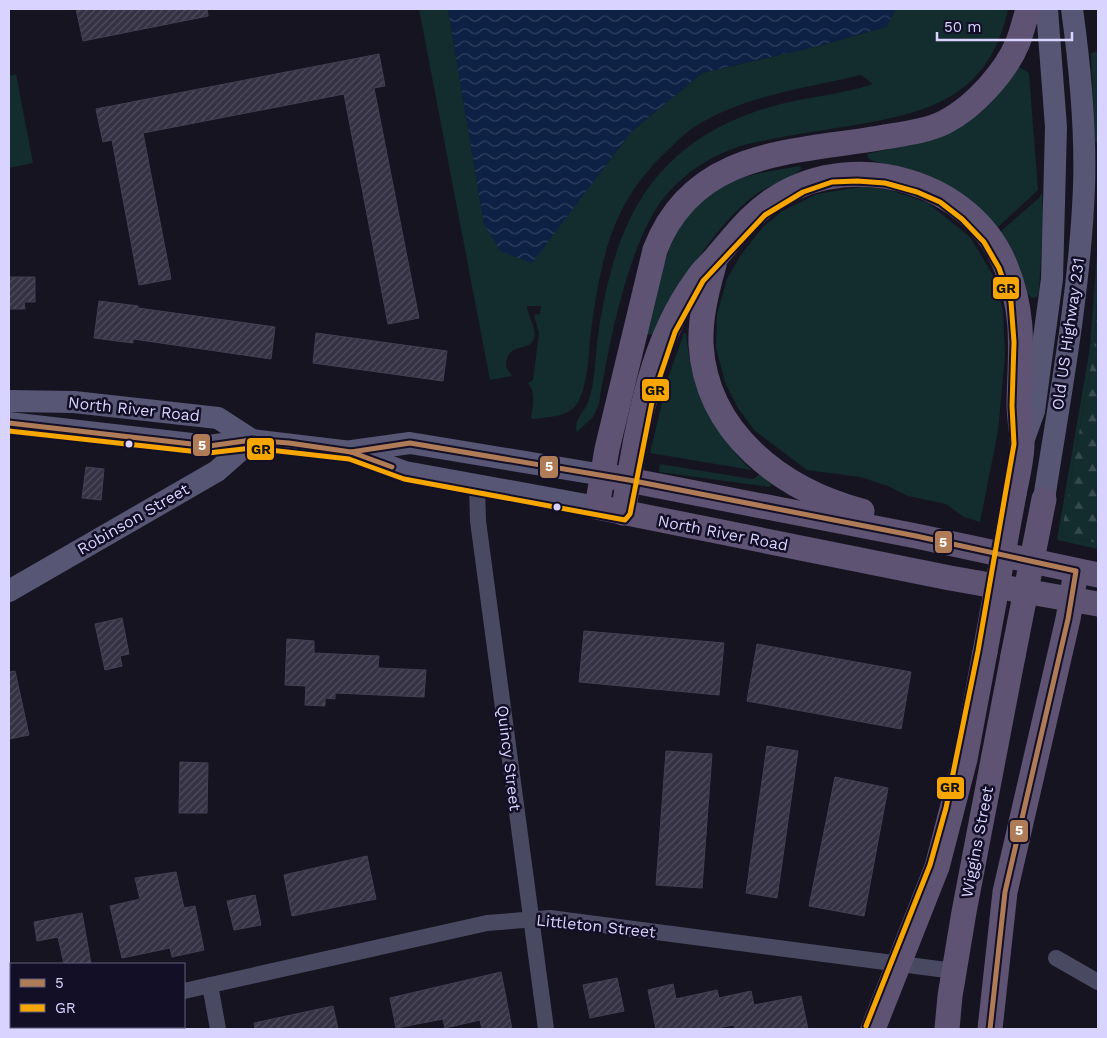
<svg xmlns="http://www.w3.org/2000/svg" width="1107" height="1038" font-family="'Work Sans',sans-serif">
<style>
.grass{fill:#132c2d}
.forest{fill:url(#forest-firs)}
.water{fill:url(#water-waves)}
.building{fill:url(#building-hatch);stroke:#433f54}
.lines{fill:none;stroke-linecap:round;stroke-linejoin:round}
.street{stroke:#4a4962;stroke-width:16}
.secondary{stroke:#575674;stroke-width:22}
.primary{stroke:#5e5373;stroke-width:25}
.primary-bridge{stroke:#5e5373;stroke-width:25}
.bus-1-casing{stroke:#130f26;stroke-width:9}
.bus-2-casing{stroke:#130f26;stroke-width:9}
.bus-1{stroke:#b07c57;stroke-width:5}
.bus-2{stroke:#f7a600;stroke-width:5}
.bus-dot{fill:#d9d4ff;stroke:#130f26;stroke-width:2}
.labels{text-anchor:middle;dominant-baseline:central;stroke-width:5;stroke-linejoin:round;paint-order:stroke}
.street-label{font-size:16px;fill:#d9d4ff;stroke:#130f26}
.line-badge{stroke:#130f26;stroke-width:2}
.badge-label{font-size:14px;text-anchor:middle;font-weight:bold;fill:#fff}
.pale-badge-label{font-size:14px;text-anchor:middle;font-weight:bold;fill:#111}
</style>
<defs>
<pattern id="forest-firs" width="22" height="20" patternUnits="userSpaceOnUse" patternTransform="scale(1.25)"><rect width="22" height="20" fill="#132c2d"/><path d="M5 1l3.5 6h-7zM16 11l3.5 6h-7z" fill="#354a4c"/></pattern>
<pattern id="water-waves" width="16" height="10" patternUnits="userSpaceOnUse" patternTransform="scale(1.25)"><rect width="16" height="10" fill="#0d2144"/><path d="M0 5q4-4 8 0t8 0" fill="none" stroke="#304060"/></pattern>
<pattern id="building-hatch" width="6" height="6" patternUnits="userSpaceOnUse" patternTransform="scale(1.25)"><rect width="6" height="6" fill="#343243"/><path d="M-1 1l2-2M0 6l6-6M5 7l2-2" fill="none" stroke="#514f5f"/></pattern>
</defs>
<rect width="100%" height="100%" fill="#161421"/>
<!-- grass -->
<g class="grass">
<path d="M419 9H448L484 224 532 262 631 132 702 73 818 46 886 27 896 9H1008C989 98 928 113 849 126 812 132 776 137 740 146 711 156 687 171 667 194 629 237 608 348 599 404L593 417 577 432C573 420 584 413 588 402 595 384 595 362 597 342 613 226 649 143 770 107 803 97 840 95 873 84L861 75C807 88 747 95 699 124 687 131 676 142 667 151 611 203 601 259 591 331 588 353 589 382 578 402 570 417 549 417 534 419L531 418C533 405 536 393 528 383L533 380 539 333 534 315 540 314 541 306H527C527 317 539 330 533 341 526 352 506 342 506 367L512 376 490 380Z"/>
<path d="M1098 51V145L1095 141 1091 53Z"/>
<path d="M1019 67 1029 73 1038 190 997 228C975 206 953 184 923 173 911 169 874 164 868 158L867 154 916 143Z"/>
<path d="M16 74 33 163 9 168V76Z"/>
<path d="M800 166 801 169C793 178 767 186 755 195 709 231 682 284 656 334L645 335C660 277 670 206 733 181 754 173 777 170 800 166Z"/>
<path d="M866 186 893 191 928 203 970 237 993 275 1003 310 1005 356 998 431 980 522 964 517 946 504 908 496 888 486 860 477 807 470 755 431 738 408 725 382 716 348 717 314 727 279 740 256 763 227 782 211 817 194Z"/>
<path d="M1042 192 1043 219 1039 291 1037 297 1032 298 1028 294 1015 256 1000 232 1039 198Z"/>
<path d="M1098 239V291L1094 348 1061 536 1098 543V549L1057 540 1090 347Z"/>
<path d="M684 333H686C692 391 710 428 751 470L650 453 667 381Z"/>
<path d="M660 464 746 478 753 479 761 473 772 484 770 487 659 472Z"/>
</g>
<!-- forest -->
<path class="forest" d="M1098 291V543L1061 536 1094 348Z"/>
<!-- water -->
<path class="water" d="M448 9H896L886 27 818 46 702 73 631 132 532 263 500 251 484 224Z"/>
<!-- building -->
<g class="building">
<path d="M76 9H207L208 16 83 41Z"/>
<path d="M379 54 385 86 374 88 419 318 388 324 344 94 143 133 171 279 139 285 112 140 103 142 96 109Z"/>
<path d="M9 277H35V302H24L25 309H9Z"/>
<path d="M99 301 138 306V308L275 327 271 359 133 339V343L94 338Z"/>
<path d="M316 333 447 351 443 381 313 363Z"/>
<path d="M86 467 104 469 101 500 82 498Z"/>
<path d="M122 618 129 654 120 656 122 666 105 670 95 624Z"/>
<path d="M584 631 724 643 719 695 579 682Z"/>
<path d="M287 639 314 641V653L379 656 378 668 426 670 424 697 335 693V699L325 698V706L305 705 306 686 285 685Z"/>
<path d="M757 644 911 672 901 729 747 701Z"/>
<path d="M15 671 29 735 9 739V672Z"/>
<path d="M767 746 798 751 777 898 746 893Z"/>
<path d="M666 751 712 754 702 888 656 885Z"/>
<path d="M180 762 208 763 207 813H179Z"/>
<path d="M835 777 888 788 864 916 809 906Z"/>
<path d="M367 856 376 899 292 916 284 875Z"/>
<path d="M176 872 184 908 195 906 204 950 172 957 170 948 122 958 110 906 140 899 135 878Z"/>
<path d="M255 895 261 925 234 930 227 901Z"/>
<path d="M82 913 91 964H64L58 937 37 941 34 922Z"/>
<path d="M501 972 512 1029H482L480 1020 445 1028 443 1019 396 1028 390 998Z"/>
<path d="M617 978 624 1011 590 1018 583 985Z"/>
<path d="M673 984 676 999 717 990 719 998 751 991 754 1005 801 996 808 1029H735L734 1025 713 1029H656L648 990Z"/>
<path d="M333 1006 338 1029H255L254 1023Z"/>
</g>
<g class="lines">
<!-- street -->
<g class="street">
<path d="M477 485 478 521 546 1029"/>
<path d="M1056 958 1098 982"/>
<path d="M210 985 218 1029"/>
<path d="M184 991 487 923 550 918 954 971"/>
<path d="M9 1029 20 1027"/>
</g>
<!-- secondary -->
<g class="secondary">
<path d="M9 401 74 402 218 418 252 440"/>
<path d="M9 423 209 446 252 440 351 452 405 472 597 507"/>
<path d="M1022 444 1034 411 1052 279 1056 127 1047 9"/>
<path d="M352 451 410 443 603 475"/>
<path d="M1044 499C1060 396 1080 291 1084 187 1086 128 1080 67 1072 9"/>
<path d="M9 591 217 471 252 440"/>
</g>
<!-- primary -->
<g class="primary">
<path d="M1028 9C1025 20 1022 31 1018 42 1006 72 974 107 945 122 925 132 901 134 879 138 789 153 693 151 655 250L607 449 597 507 950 578 1098 604"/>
<path d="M714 265C707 290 700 317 701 344 706 433 782 490 862 511"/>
<path d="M613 477 916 536 1098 575"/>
<path d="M623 513C637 433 648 345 697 279 702 270 711 264 717 256 736 234 753 211 779 196 856 149 972 181 1006 267 1026 316 1020 353 1019 404 1019 417 1022 430 1022 443 1022 460 1017 478 1014 494"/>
<path d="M873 1029 937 867 965 759 985 652"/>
<path d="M947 1029 950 996 964 912 1013 656"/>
<path d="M990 1029 1005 892 1068 619 1074 583"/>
</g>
<!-- primary-bridge -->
<g class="primary-bridge">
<path d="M985 652 1014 494"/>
<path d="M1013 656 1044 499"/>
</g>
<defs>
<g id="bus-1">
<path d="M9 423 209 446 252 440 289 443 351 452 392 467"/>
<path d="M351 452 410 443 629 480 916 536 1076 571 1068 619 1005 892 990 1029"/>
</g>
<path id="bus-2" d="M9 431 208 453 252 448 349 459 404 479 625 520 630 514 653 397 675 332 703 281 765 215 803 192 832 182 857 181 885 183 917 192 940 202 962 219 984 242 999 268 1011 302 1014 342 1012 406 1014 444 978 651 946 808 930 865 866 1026"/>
</defs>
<!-- bus-1 casing -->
<use href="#bus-1" class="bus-1-casing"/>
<!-- bus-2 casing -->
<use href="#bus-2" class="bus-2-casing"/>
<!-- bus-1 -->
<use href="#bus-1" class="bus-1"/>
<!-- bus-2 -->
<use href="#bus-2" class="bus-2"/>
</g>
<!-- markers -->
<g class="bus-dot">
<circle cx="129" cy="444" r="4.5"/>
<circle cx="557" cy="507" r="4.5"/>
</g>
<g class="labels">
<!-- street labels -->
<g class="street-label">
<text transform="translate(1068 334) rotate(-82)">Old US Highway 231</text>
<text transform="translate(134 409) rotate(6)">North River Road</text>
<text transform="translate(133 519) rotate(-30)">Robinson Street</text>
<text transform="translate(723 533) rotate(11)">North River Road</text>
<text transform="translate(509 758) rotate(83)">Quincy Street</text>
<text transform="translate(977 842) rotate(-79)">Wiggins Street</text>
<text transform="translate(596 926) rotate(6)">Littleton Street</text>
</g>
</g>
<g class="line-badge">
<rect x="992" y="276" width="28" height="24" rx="5" fill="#f7a600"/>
<rect x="641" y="378" width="29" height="24" rx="5" fill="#f7a600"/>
<rect x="192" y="433" width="19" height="24" rx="5" fill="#b07c57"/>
<rect x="246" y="437" width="29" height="24" rx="5" fill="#f7a600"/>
<rect x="539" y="455" width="20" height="24" rx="5" fill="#b07c57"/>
<rect x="934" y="530" width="19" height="24" rx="5" fill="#b07c57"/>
<rect x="936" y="776" width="29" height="24" rx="5" fill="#f7a600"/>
<rect x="1009" y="819" width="20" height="24" rx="5" fill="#b07c57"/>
</g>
<g class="badge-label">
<text x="202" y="450">5</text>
<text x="549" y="471">5</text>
<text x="943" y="547">5</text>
<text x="1019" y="835">5</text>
</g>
<g class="pale-badge-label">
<text x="1006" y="293">GR</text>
<text x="655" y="395">GR</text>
<text x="261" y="454">GR</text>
<text x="950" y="792">GR</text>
</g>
<!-- border -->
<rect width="1107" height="1038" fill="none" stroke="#d9d4ff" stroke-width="20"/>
<!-- legend -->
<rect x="10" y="963" width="175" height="65" fill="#130f26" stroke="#625e7d"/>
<rect x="20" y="979" width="25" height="8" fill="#b07c57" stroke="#625e7d"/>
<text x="55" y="988" font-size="15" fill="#d9d4ff">5</text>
<rect x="20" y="1004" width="25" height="8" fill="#f7a600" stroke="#625e7d"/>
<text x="55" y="1013" font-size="15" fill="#d9d4ff">GR</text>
<!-- scale -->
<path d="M937 32v8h135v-8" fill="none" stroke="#d9d4ff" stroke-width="2.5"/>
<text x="944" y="32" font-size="15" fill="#d9d4ff" stroke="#130f26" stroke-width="4" paint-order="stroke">50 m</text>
</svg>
